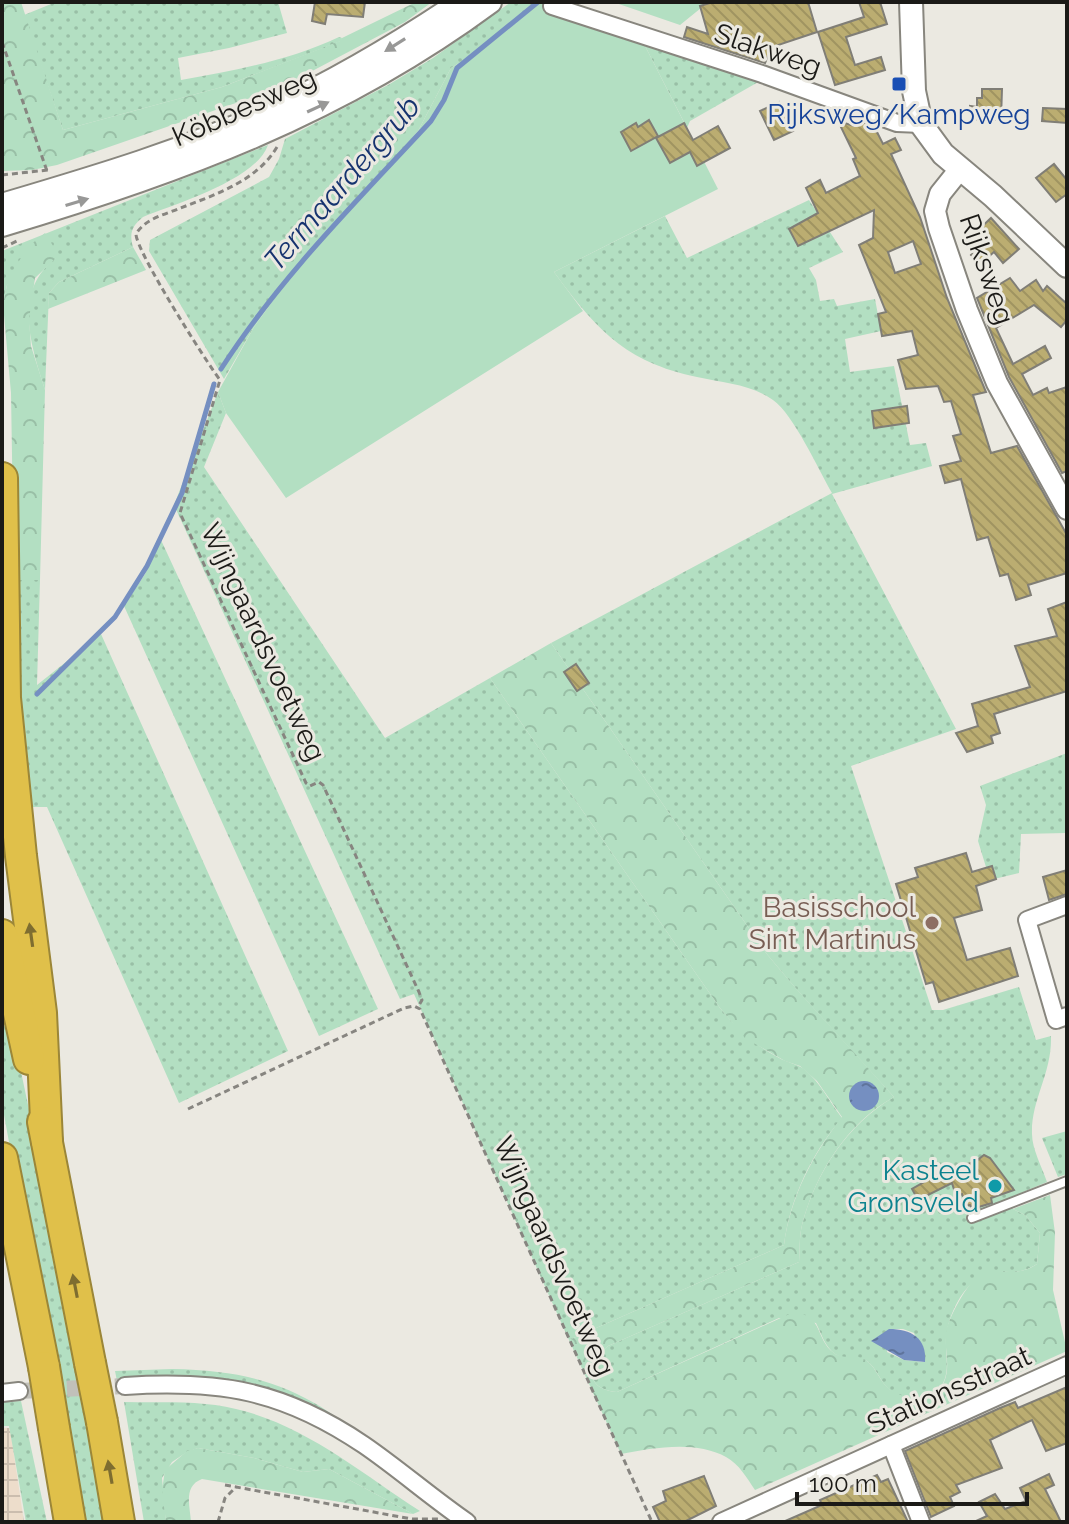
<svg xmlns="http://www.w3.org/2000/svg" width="1069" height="1524" font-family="Raleway,sans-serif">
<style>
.industrial{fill:url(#industrial-grid)}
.grass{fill:url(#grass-dots);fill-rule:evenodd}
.forest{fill:url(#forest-crowns)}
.garden{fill:#b3dfc2}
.water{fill:url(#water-ripples)}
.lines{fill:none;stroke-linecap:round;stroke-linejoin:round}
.stream{stroke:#758fc1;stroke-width:5}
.building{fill:url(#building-back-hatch);stroke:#807e76;stroke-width:2;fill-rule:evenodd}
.minor-tunnel{stroke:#c1c0b9;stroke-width:16;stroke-dasharray:16 8;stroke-linecap:butt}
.service-casing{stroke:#88867e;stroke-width:12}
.minor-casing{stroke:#88867e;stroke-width:20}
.tertiary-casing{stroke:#88867e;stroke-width:24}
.secondary-casing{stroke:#88867e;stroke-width:26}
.motorway-casing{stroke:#9b8638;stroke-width:34}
.path{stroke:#878580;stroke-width:3;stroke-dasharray:6 4;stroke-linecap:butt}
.service{stroke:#fff;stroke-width:8}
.minor{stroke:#fff;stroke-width:16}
.tertiary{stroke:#fff;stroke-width:20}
.secondary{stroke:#fff;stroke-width:22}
.motorway{stroke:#e0c04a;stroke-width:30}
.motorway-bridge-casing{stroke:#9b8638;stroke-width:34;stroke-linecap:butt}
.motorway-bridge{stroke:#e0c04a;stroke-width:30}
.oneway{fill:#989897}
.oneway2{fill:#7e6d30}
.transit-dot{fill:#1a4fb4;stroke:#ebe9e1;stroke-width:3}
.education-dot{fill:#8d6e63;stroke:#ebe9e1;stroke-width:3}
.culture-dot{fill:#0f9aa8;stroke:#ebe9e1;stroke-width:3}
.labels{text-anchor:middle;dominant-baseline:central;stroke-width:6;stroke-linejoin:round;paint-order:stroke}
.street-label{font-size:28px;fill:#1b1a17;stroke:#ebe9e1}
.transit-label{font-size:28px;fill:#164399;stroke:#ebe9e1}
.education-label{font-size:28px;fill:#785e54;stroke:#ebe9e1;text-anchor:end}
.culture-label{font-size:28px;fill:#0d838f;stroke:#ebe9e1;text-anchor:end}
.water-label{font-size:30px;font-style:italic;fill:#16336f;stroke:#ebe9e1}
</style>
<defs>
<pattern id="industrial-grid" width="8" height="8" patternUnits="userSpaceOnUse" patternTransform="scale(2)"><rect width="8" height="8" fill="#edddcb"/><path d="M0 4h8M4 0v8" fill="none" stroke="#cbbdae"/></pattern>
<pattern id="grass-dots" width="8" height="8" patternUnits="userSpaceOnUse" patternTransform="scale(2)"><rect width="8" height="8" fill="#b3dfc2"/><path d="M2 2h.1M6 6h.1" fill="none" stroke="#99bfa6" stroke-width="1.8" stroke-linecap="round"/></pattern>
<pattern id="forest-crowns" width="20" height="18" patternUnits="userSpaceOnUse" patternTransform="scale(2)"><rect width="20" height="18" fill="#b3dfc2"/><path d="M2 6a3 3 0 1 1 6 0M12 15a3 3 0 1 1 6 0" fill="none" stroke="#99bfa6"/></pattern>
<pattern id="water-ripples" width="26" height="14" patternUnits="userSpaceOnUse" patternTransform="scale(2)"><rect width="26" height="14" fill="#758fc1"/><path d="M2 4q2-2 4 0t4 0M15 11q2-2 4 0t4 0" fill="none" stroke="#5f749c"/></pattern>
<pattern id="building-back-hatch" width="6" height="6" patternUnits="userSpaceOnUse" patternTransform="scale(2)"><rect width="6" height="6" fill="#bbad71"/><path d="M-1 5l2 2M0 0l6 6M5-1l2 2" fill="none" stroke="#a09461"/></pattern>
</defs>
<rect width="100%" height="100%" fill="#ebe9e1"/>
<!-- industrial -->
<path class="industrial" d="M2 1428H10L24 1522H2Z"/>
<!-- grass -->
<g class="grass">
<path d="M56 2H278L287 33 229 48 178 58 181 80C236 70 288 61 339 37L342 38 341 41 222 87 63 130 24 15Z"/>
<path d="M511 2H541L492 42 451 68 418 131 287 281 254 327 224 379 149 251 150 240 269 177 279 159 285 139 388 85 433 58Z"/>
<path d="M642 40 760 81 690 121 687 128Z"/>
<path d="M268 145C256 180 175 204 143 217 132 226 129 233 133 247L59 282 49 293 45 390C31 346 12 291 56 258L7 285 3 304 2 251Z"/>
<path d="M809 200 843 252 809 268 816 280 820 301 834 299 837 306 875 299 881 331 845 339 850 372 894 366 910 445 926 443 932 466 832 494 956 729 851 766 932 1010H943L1019 987 1036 1040 1051 1036C1052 1074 1031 1099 1032 1134 1032 1149 1042 1167 1047 1182L1009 1198 1013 1209 1025 1215 1040 1233 1037 1264C1010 1282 995 1260 970 1285 956 1299 945 1325 946 1345 946 1358 949 1369 944 1381 937 1400 906 1402 891 1391 883 1385 879 1375 873 1367 861 1351 849 1363 835 1354 825 1347 821 1333 816 1323L779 1318 617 1392C585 1389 585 1364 608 1346L799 1262C800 1250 799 1238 802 1225 815 1174 847 1124 894 1097 851 1049 807 1003 766 953L551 643 832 493C818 469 794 415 773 400 750 384 724 383 697 377 625 362 596 329 554 272L665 216 687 258ZM889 1329H903L914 1333 924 1362 904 1360 887 1352Z"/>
<path d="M218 392 226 413 204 467 385 738 490 678 720 1008C741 1033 752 1043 781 1059 789 1063 797 1064 804 1069 820 1082 829 1101 842 1118 812 1153 790 1198 784 1245L569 1340 414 994 400 999 174 505Z"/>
<path d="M161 540 378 1009 319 1036 124 606 145 574Z"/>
<path d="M14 580H40L37 685 101 634 288 1051 179 1103 47 807H26L20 749Z"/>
<path d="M1067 753 1066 833 1021 834 1019 873 990 880 978 841 986 805 980 786Z"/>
<path d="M2 981 49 1205 107 1522H79L2 1104Z"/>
<path d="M1067 1131V1174L1058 1177 1042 1138Z"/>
<path d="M172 1369C272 1371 314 1395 388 1457L245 1392 118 1386 115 1371Z"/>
<path d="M21 1401 47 1522H26L9 1426H2V1402Z"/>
<path d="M124 1402C161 1403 200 1400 236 1409 305 1425 361 1473 420 1511L413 1514 329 1469 303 1472 254 1458 198 1448 187 1452 172 1462 162 1478 166 1522H144Z"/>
</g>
<!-- forest -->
<g class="forest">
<path d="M2 2H21L63 130 222 87 340 41 342 38 416 2H432L405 22 282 87 57 165 32 170 2 171Z"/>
<path d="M45 233 55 249 56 258 35 278 29 319 31 346 45 390 40 580H14L11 393 3 304 7 285 17 264 29 246Z"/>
<path d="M133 247 146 270 48 309 49 293 59 282Z"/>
<path d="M551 643 766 953C807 1003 852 1049 894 1097 847 1123 815 1174 802 1225 799 1238 800 1250 799 1262L608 1346C585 1364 585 1389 617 1392L794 1312C824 1316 815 1339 834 1353 843 1360 855 1354 864 1359 875 1365 878 1378 887 1387 901 1401 936 1403 944 1382 951 1366 944 1349 946 1333 947 1320 968 1282 979 1275 995 1264 1014 1280 1037 1264L1040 1233 1025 1215 1013 1209 1050 1195 1055 1233 1053 1290 1067 1351 755 1490C747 1478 739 1464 726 1457 695 1440 653 1448 621 1454L569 1340 784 1245C790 1198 813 1154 842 1117L817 1081 800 1066 785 1061 745 1038 720 1008 490 678Z"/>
<path d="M198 1448 254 1458 303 1472 329 1469 413 1514 202 1479C183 1486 190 1506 191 1522H166L162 1490 165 1470 187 1451Z"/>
</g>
<!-- garden -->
<g class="garden">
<path d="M541 2H555L642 40 718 189 554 272 583 311 286 498 226 413 218 392 254 327 287 281 321 238 418 131 451 68 492 42Z"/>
<path d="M613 2H721L701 8 680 25Z"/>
</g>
<!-- water -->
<g class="water">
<circle cx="864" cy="1096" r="15"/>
<path d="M889 1329C911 1329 927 1338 925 1362L904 1360 871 1341Z"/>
</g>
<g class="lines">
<!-- stream -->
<g class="stream">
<path d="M221 369C280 277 357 201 431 121L444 100 457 68 538 2"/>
<path d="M37 694 115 617 147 566 182 493 214 384"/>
</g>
</g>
<!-- building -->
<g class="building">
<path d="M315 2H365L363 17 327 14 325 24 312 21Z"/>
<path d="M713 2H808L817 32 778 45 768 56 765 63 684 37 687 27 708 34 700 6Z"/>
<path d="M859 2H880L887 24 846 37 855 65 881 57 885 70 835 85 818 32 864 17Z"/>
<path d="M982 89H1002L1001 119 984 121 970 118V106L977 107V98H982Z"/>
<path d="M779 102 793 131 774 140 760 111Z"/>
<path d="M1043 108 1067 109V123L1042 121Z"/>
<path d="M649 120 658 136 631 151 621 132 636 123 638 127Z"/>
<path d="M838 121 854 126 862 122 874 126 883 144 895 138 901 150 891 154 920 217 947 298 986 392 973 395 991 453 1017 446 1067 535V573L1028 585 1031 595 1016 600 1008 574 1000 576 988 537 977 540 961 479 945 483 940 466 961 461 953 436 961 434 951 401 944 402 938 386 906 389 898 360 918 355 912 331 882 336 878 314 886 312 859 245 873 238 874 210 798 246 789 229 818 213 806 188 820 180 826 193 860 176 853 159 856 158ZM913 241 921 264 895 273 888 252Z"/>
<path d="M684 123 693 140 718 126 730 148 697 166 690 152 670 163 656 138Z"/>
<path d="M1054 164 1067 180V194L1056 202 1036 178Z"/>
<path d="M991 218 1019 249 1003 263 994 252 980 264 971 255 976 249 972 245 980 237 976 232Z"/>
<path d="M1010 278 1020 291 1036 280 1043 291 1047 286 1067 304V320L1061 327 1034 305 996 328 1013 364 1045 346 1051 358 1022 374 1033 395 1047 388 1049 393 1067 387V471L1062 473 1009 377 977 298Z"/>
<path d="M907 406 909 423 874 428 872 411Z"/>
<path d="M1067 602V691L994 714 1000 733 991 736 993 743 967 752 956 733 978 726 972 704 1030 687 1015 646 1057 636 1048 609Z"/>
<path d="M576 664 589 683 577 691 564 672Z"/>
<path d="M966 853 972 872 992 866 996 879 976 886 982 910 954 918 967 960 1010 948 1018 976 939 1002 933 982 926 984 896 884 918 877 915 868Z"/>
<path d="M1067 870V894L1049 900 1043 877Z"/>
<path d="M984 1155 990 1158 1014 1190 991 1198 992 1203 972 1209 970 1205 966 1206 962 1194 956 1196 952 1183 918 1200 912 1189 940 1173 942 1176 953 1168 975 1162Z"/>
<path d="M1067 1387V1443L1046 1451 1032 1420 990 1440 1002 1468 956 1485 960 1492 950 1497 954 1506 931 1517 905 1451 1000 1408 1015 1402 1018 1408Z"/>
<path d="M1049 1474 1054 1485 1045 1489 1061 1522H974L987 1516 979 1502 995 1494 1005 1509 1026 1501 1020 1488Z"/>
<path d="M877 1475 881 1482 888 1479 908 1522H783L822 1505 820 1500Z"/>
<path d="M704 1476 716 1506 684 1522H660L653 1507 666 1501 663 1491Z"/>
</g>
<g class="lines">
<!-- minor-tunnel -->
<path class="minor-tunnel" d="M19 1391 125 1386"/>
<defs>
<path id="service" d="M972 1218 1067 1181"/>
<g id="minor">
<path d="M552 6 762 74 897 123 921 124"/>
<path d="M1067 905 1027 920 1056 1020 1067 1016"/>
<path d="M125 1386C220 1380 283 1390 364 1445 399 1469 432 1498 467 1522"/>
<path d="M2 1393 19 1391"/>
<path d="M891 1445 921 1522"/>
<path d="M721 1522 1067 1365"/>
</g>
<path id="tertiary" d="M960 169 940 194 935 211 939 228 967 310 997 383 1067 509"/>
<g id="secondary">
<path d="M911 2 914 91 921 124 943 154 993 196 1067 266"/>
<path d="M2 205C93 178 185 151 271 111 338 80 400 43 461 2"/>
<path d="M2 225C179 172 340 113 490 2"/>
</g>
<g id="motorway">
<path d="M2 478 5 698 21 856 41 1013 47 1141"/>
<path d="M2 935 29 1059"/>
<path d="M43 1122 90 1363"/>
<path d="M2 1158 44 1367"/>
<path d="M102 1422 119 1522"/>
<path d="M54 1428 70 1522"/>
</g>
</defs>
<!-- service casing -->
<use href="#service" class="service-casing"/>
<!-- minor casing -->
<use href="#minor" class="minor-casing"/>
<!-- tertiary casing -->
<use href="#tertiary" class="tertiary-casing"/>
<!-- secondary casing -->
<use href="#secondary" class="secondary-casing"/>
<!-- motorway casing -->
<use href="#motorway" class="motorway-casing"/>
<!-- path -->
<g class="path">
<path d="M2 42 47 171"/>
<path d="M277 147C256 182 214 195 178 209 163 215 145 219 136 234 136 251 205 360 220 380L180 513 306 783 310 786 319 782 323 785 419 992 422 1000 418 1007"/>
<path d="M2 175 48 170"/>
<path d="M2 248 17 241"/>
<path d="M188 1109 404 1008 414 1006 420 1009 652 1522"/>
<path d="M225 1485 412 1519H438"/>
<path d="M218 1522 225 1498 236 1487"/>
</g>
<!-- service -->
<use href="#service" class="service"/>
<!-- minor -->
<use href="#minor" class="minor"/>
<!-- tertiary -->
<use href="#tertiary" class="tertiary"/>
<!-- secondary -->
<use href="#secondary" class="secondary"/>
<!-- motorway -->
<use href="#motorway" class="motorway"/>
<defs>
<g id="motorway-bridge">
<path d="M90 1363 102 1422"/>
<path d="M44 1367 54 1428"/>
</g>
</defs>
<!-- motorway-bridge casing -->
<use href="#motorway-bridge" class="motorway-bridge-casing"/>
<!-- motorway-bridge -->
<use href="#motorway-bridge" class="motorway-bridge"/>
</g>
<!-- one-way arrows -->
<defs><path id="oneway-solid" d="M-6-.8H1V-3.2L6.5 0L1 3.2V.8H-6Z" transform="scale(2)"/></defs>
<g class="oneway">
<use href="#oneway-solid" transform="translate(395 45) rotate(148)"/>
<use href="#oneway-solid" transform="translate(318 107) rotate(-25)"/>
<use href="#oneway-solid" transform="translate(77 202) rotate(-17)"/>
</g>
<g class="oneway2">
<use href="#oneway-solid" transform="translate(31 935) rotate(-98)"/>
<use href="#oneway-solid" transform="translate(75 1286) rotate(-101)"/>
<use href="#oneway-solid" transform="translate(110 1472) rotate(-100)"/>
</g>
<!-- markers -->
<rect class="transit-dot" x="891" y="76" width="16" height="16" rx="4"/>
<circle class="education-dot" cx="932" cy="923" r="8"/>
<circle class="culture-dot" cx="995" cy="1186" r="8"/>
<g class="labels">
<!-- street labels -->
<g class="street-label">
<text transform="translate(768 50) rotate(19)">Slakweg</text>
<text transform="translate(244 107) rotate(-24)">Köbbesweg</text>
<text transform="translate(987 269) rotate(71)">Rijksweg</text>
<text transform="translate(263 642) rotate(65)">Wijngaardsvoetweg</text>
<text transform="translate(554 1256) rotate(66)">Wijngaardsvoetweg</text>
<text transform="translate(949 1390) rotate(-24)">Stationsstraat</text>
</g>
<!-- transit labels -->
<g class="transit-label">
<text x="899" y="114">Rijksweg/Kampweg</text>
</g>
<!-- education labels -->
<g class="education-label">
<text x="916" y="907">Basisschool<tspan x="916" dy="32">Sint Martinus</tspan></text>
</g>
<!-- culture labels -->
<g class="culture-label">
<text x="979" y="1170">Kasteel<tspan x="979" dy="32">Gronsveld</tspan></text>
</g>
<!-- water labels -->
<g class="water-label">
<text transform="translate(342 183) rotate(-49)">Termaardergrub</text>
</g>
</g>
<!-- border -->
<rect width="1069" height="1524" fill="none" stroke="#1b1a17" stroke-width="8"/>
<!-- scale -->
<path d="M797 1492v12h230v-12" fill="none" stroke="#1b1a17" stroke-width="4"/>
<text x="809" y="1492" font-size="24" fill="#1b1a17" stroke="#ebe9e1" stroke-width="6" paint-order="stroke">100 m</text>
</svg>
